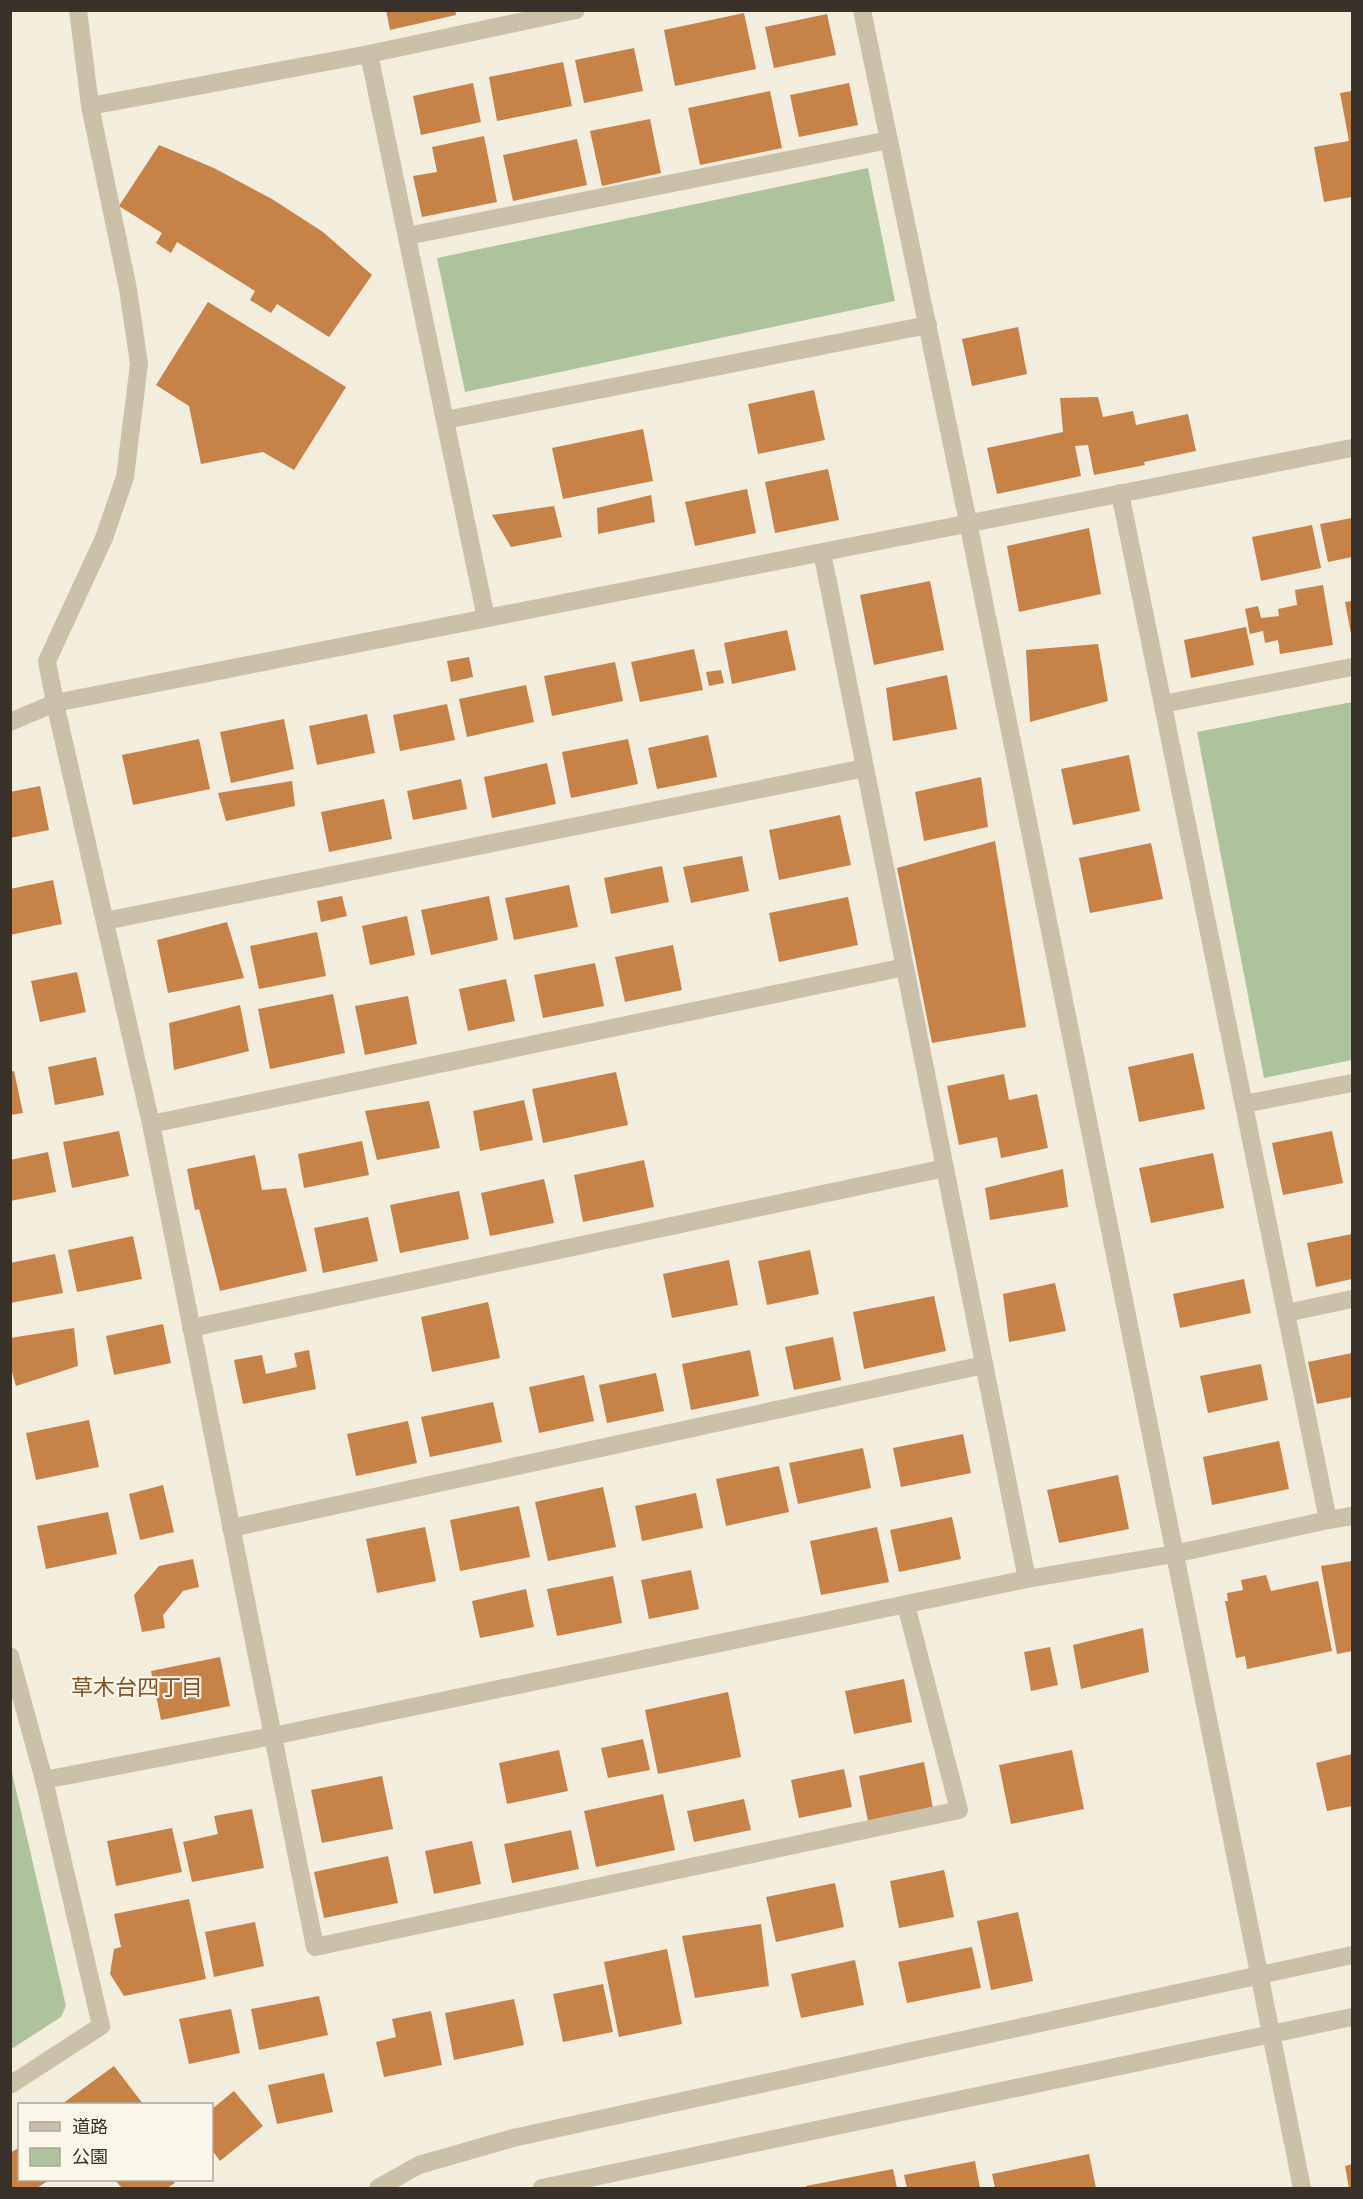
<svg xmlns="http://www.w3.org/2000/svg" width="1363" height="2199" font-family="Inter,'Noto Sans JP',sans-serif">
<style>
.green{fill:#aec29d}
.building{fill:#c78247}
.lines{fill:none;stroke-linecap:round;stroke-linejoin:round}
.minor{stroke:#cbc0a9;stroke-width:18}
.labels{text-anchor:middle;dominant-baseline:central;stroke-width:4.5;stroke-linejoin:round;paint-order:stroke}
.neighbourhood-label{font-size:22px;fill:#895021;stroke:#faf6ea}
</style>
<rect width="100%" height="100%" fill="#f3edde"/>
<!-- green -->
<g class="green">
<path d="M868 168 895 301 465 392 437 258Z"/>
<path d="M1352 702V1060L1264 1078 1197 732Z"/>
<path d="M10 1764 66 2006 61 2017 13 2048 10 2047Z"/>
</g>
<!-- building -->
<g class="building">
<path d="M386 10H455L456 15 390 30Z"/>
<path d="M744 13 756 69 675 86 664 30Z"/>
<path d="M827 14 836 55 774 68 765 27Z"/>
<path d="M634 48 643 91 584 103 575 60Z"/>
<path d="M563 62 572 106 497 121 489 77Z"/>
<path d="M473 83 481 122 421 135 413 96Z"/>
<path d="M849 83 858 125 799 137 790 95Z"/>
<path d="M770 91 782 148 700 165 688 108Z"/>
<path d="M1352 91V197L1324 202 1314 147 1349 141 1340 93Z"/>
<path d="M650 119 661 173 602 186 590 131Z"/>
<path d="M484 136 497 202 422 217 413 176 437 172 432 147Z"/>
<path d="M577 139 587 185 513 201 503 155Z"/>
<path d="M159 145 214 168 272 199 323 232 372 275 329 337 277 304 271 313 250 300 255 291 177 242 171 253 156 243 162 233 119 206Z"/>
<path d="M208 302 346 387 294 470 263 452 201 464 189 406 156 385Z"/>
<path d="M1018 327 1027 374 972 386 962 339Z"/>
<path d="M814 390 825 440 758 454 748 404Z"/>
<path d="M1098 397 1103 417 1133 411 1136 425 1188 414 1196 451 1144 462 1145 465 1094 475 1088 445 1075 446 1081 476 997 494 987 448 1063 432 1060 398Z"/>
<path d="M643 429 653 481 563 499 552 448Z"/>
<path d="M828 469 839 520 775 533 765 482Z"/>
<path d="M747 489 756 533 695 546 685 502Z"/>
<path d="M651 495 655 522 598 534 597 508Z"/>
<path d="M554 506 562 537 511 547 492 515Z"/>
<path d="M1352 518V557L1328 562 1320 524Z"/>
<path d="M1312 525 1321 568 1261 581 1252 537Z"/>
<path d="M1089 528 1101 594 1019 612 1007 546Z"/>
<path d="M930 581 944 650 874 665 860 595Z"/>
<path d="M1323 585 1333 645 1280 654 1278 640 1265 643 1263 631 1250 634 1245 609 1258 606 1261 618 1279 616 1278 609 1297 605 1295 590Z"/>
<path d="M1352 601V634H1351L1345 602Z"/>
<path d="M1246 627 1254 665 1191 678 1184 640Z"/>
<path d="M787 630 796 670 732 684 724 643Z"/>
<path d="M1098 644 1108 701 1030 722 1026 650Z"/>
<path d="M694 649 703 690 640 702 631 662Z"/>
<path d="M469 657 473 677 451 682 447 661Z"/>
<path d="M615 662 623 701 552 716 544 676Z"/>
<path d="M721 670 724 683 709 686 706 672Z"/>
<path d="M947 675 957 729 893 741 886 688Z"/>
<path d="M526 685 534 722 467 737 459 699Z"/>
<path d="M447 704 455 740 400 751 393 715Z"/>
<path d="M367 714 375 753 317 765 309 726Z"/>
<path d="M284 719 294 769 231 783 220 732Z"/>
<path d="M708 735 717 777 657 789 648 748Z"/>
<path d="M199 739 210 789 133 805 122 755Z"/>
<path d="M628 739 638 784 571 798 562 752Z"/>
<path d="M1129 755 1140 811 1073 825 1061 769Z"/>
<path d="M547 763 556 804 492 818 484 777Z"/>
<path d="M981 777 988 827 924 841 915 792Z"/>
<path d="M461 779 467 809 413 820 407 791Z"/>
<path d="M292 781 295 806 226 821 218 793Z"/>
<path d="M40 786 49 830 10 838V792Z"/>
<path d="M384 799 392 839 329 852 321 812Z"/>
<path d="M840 815 851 865 779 880 769 830Z"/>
<path d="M995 841 1026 1027 932 1043 897 868Z"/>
<path d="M1151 843 1163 899 1090 913 1079 858Z"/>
<path d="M742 856 749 891 691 903 683 867Z"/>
<path d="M662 866 669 902 611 914 604 878Z"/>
<path d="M53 880 62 924 10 935V889Z"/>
<path d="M569 885 578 927 514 940 505 898Z"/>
<path d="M342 896 347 916 321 922 317 901Z"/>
<path d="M489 896 498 940 431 955 421 910Z"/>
<path d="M848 897 858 945 779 962 769 913Z"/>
<path d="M407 916 415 955 370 965 362 926Z"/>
<path d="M227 922 244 978 168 993 157 940Z"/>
<path d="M317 932 326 976 259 989 250 946Z"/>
<path d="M673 945 682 990 625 1002 615 957Z"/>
<path d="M595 963 604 1006 543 1018 534 975Z"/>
<path d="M77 972 86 1012 40 1022 31 981Z"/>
<path d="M506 979 515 1021 468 1031 459 989Z"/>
<path d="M333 994 345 1053 270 1069 258 1009Z"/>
<path d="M408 996 417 1044 365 1055 355 1006Z"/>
<path d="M240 1005 249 1051 174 1070 169 1023Z"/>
<path d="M1193 1053 1205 1109 1139 1122 1128 1067Z"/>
<path d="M96 1057 104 1095 55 1105 48 1067Z"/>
<path d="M14 1071 23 1113 10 1115V1072Z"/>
<path d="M616 1072 628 1125 543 1143 532 1089Z"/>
<path d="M1004 1074 1009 1100 1037 1094 1048 1148 1001 1158 997 1137 959 1145 947 1086Z"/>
<path d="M524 1100 533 1140 480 1151 473 1111Z"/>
<path d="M429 1101 440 1148 377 1160 365 1111Z"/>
<path d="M119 1131 129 1176 72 1188 63 1142Z"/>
<path d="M1332 1131 1343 1183 1283 1195 1272 1143Z"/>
<path d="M362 1141 369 1175 304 1188 298 1154Z"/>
<path d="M48 1152 56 1192 10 1201V1160Z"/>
<path d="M1213 1153 1224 1208 1151 1223 1139 1168Z"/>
<path d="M255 1155 262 1190 286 1188 307 1271 220 1291 199 1209 195 1210 187 1169Z"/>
<path d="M644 1160 654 1207 583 1222 574 1175Z"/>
<path d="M1063 1169 1068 1207 990 1220 985 1188Z"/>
<path d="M544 1179 554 1223 490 1236 481 1193Z"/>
<path d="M459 1191 469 1239 400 1253 390 1205Z"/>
<path d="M368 1217 378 1261 323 1273 314 1228Z"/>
<path d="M1352 1234V1279L1316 1287 1307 1243Z"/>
<path d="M133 1236 142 1279 77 1292 68 1250Z"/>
<path d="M810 1250 819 1294 767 1305 758 1261Z"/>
<path d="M55 1254 63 1293 10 1303V1263Z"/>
<path d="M729 1260 738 1305 672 1318 663 1274Z"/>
<path d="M1244 1279 1251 1313 1180 1328 1173 1294Z"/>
<path d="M1055 1283 1066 1331 1009 1342 1003 1294Z"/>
<path d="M934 1296 946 1351 864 1369 853 1312Z"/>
<path d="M488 1302 500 1358 432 1372 421 1317Z"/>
<path d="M163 1324 171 1363 114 1375 106 1336Z"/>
<path d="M74 1328 78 1366 16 1386 10 1365V1338Z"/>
<path d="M833 1337 841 1380 794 1390 785 1347Z"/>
<path d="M309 1350 316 1389 243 1404 234 1360 262 1355 266 1374 297 1367 294 1353Z"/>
<path d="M750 1350 759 1396 691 1410 682 1364Z"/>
<path d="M1352 1353V1397L1317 1404 1308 1362Z"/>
<path d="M1261 1364 1268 1400 1208 1413 1200 1376Z"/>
<path d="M656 1373 664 1411 607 1423 599 1385Z"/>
<path d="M584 1375 594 1421 539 1433 529 1387Z"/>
<path d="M493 1402 502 1442 430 1457 421 1417Z"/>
<path d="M89 1420 99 1467 36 1480 26 1433Z"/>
<path d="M408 1421 417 1463 356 1476 347 1434Z"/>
<path d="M963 1434 971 1473 901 1487 893 1448Z"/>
<path d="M1279 1441 1289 1489 1212 1505 1203 1457Z"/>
<path d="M863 1448 871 1488 798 1504 789 1463Z"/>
<path d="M779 1466 789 1512 726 1526 716 1479Z"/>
<path d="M1118 1475 1129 1529 1059 1543 1047 1490Z"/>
<path d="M163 1485 174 1532 140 1540 129 1494Z"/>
<path d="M603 1487 616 1547 548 1561 535 1502Z"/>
<path d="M696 1493 703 1528 642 1541 635 1506Z"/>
<path d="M519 1506 530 1557 460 1571 450 1520Z"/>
<path d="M108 1512 117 1554 46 1569 37 1526Z"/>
<path d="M952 1517 961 1559 899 1572 890 1530Z"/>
<path d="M425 1527 436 1581 377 1593 366 1539Z"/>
<path d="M877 1527 889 1582 821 1595 810 1541Z"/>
<path d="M193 1559 199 1587 183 1591 163 1615 165 1628 142 1632 134 1595 159 1566Z"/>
<path d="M1352 1561V1651L1337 1654 1321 1566Z"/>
<path d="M691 1570 699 1609 649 1619 641 1580Z"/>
<path d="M1266 1575 1271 1591 1318 1581 1332 1651 1247 1669 1245 1656 1236 1658 1225 1601H1228L1227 1593 1243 1590 1241 1580Z"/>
<path d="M613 1576 622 1623 557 1636 547 1589Z"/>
<path d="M526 1589 534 1627 480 1638 472 1601Z"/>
<path d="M1143 1628 1149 1672 1081 1689 1073 1645Z"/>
<path d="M1050 1647 1058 1685 1031 1691 1024 1652Z"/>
<path d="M220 1657 230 1706 161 1720 151 1671Z"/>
<path d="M904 1679 912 1722 854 1734 845 1691Z"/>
<path d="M728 1692 741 1757 658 1774 645 1710Z"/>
<path d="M643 1739 650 1770 608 1778 601 1748Z"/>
<path d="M559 1750 568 1791 507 1804 499 1763Z"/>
<path d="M1072 1750 1084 1809 1011 1824 999 1765Z"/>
<path d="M1352 1754V1806L1327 1811 1316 1763Z"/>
<path d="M924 1762 933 1808 868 1821 859 1776Z"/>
<path d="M844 1769 852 1807 799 1818 791 1780Z"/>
<path d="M382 1776 393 1829 322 1843 311 1790Z"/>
<path d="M663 1794 675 1850 596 1867 584 1811Z"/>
<path d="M744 1799 751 1830 694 1842 687 1811Z"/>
<path d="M252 1809 264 1868 192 1882 183 1842 218 1834 214 1816Z"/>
<path d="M172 1828 182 1872 116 1886 107 1841Z"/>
<path d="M571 1830 579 1869 512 1883 504 1844Z"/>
<path d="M472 1841 481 1884 434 1894 425 1851Z"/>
<path d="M388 1856 398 1903 324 1918 314 1872Z"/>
<path d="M944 1870 954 1917 899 1928 890 1881Z"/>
<path d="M835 1883 844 1927 776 1942 766 1897Z"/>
<path d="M189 1899 206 1979 124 1996 110 1974 114 1949 121 1947 114 1914Z"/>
<path d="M1018 1912 1033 1981 991 1990 977 1921Z"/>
<path d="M255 1922 264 1966 214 1977 205 1932Z"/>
<path d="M761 1924 769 1986 695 1998 682 1936Z"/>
<path d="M972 1947 981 1988 907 2003 898 1962Z"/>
<path d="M667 1949 682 2024 619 2037 604 1962Z"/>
<path d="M855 1960 864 2005 801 2018 791 1974Z"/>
<path d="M603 1984 613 2032 563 2042 553 1994Z"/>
<path d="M319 1996 328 2035 259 2050 251 2009Z"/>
<path d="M514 1999 524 2045 454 2060 445 2013Z"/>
<path d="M231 2009 240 2053 189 2064 179 2019Z"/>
<path d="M431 2011 442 2065 384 2077 376 2042 396 2037 392 2019Z"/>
<path d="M114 2066 143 2104H62Z"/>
<path d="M324 2073 333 2112 277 2124 268 2085Z"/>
<path d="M234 2091 263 2126 220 2161 212 2150V2109Z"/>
<path d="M20 2147V2180H49L37 2188H10V2153Z"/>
<path d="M1089 2154 1096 2188H995L992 2174Z"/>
<path d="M975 2161 980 2188H907L904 2175Z"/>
<path d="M1352 2164V2188H1349L1345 2166Z"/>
<path d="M893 2169 897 2188H807L806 2186Z"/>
<path d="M115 2180H172L175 2183 167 2188H122Z"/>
</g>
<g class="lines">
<!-- minor -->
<g class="minor">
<path d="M78 10 90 106 128 289 139 364 125 477 104 538 47 661 55 703 151 1124 315 1947 959 1810 906 1605"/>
<path d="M862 10 968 522 1302 2188"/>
<path d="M369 54 486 618"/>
<path d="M90 106 369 54 576 10"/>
<path d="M407 236 889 140"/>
<path d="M445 420 928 325"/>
<path d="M1120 493 1328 1520"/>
<path d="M822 552 1027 1579"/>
<path d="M1163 704 1352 667"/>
<path d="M10 722 55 703 1352 448"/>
<path d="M105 921 865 768"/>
<path d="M1244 1104 1352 1083"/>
<path d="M151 1124 905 967"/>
<path d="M1286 1313 1352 1299"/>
<path d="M191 1328 945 1168"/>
<path d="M231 1528 984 1365"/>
<path d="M10 1656 44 1780 273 1736 1027 1579 1174 1554 1328 1520 1352 1516"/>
<path d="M10 2085 101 2026 44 1780"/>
<path d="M378 2188 419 2165 513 2138 1352 1955"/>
<path d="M542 2188 1352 2017"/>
</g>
</g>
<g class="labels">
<!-- neighbourhood labels -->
<g class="neighbourhood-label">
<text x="137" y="1687">草木台四丁目</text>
</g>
</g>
<!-- border -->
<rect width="1363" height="2199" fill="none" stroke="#383129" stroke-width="24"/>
<!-- legend -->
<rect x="18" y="2103" width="195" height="78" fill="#faf6ea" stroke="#aca79d" stroke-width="1.5"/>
<rect x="30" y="2122" width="30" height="9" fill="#cbc0a9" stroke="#aca79d" stroke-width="1.5"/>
<text x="72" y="2133" font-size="18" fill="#383129">道路</text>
<rect x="30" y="2148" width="30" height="18" fill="#aec29d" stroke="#aca79d" stroke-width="1.5"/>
<text x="72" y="2163" font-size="18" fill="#383129">公園</text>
</svg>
